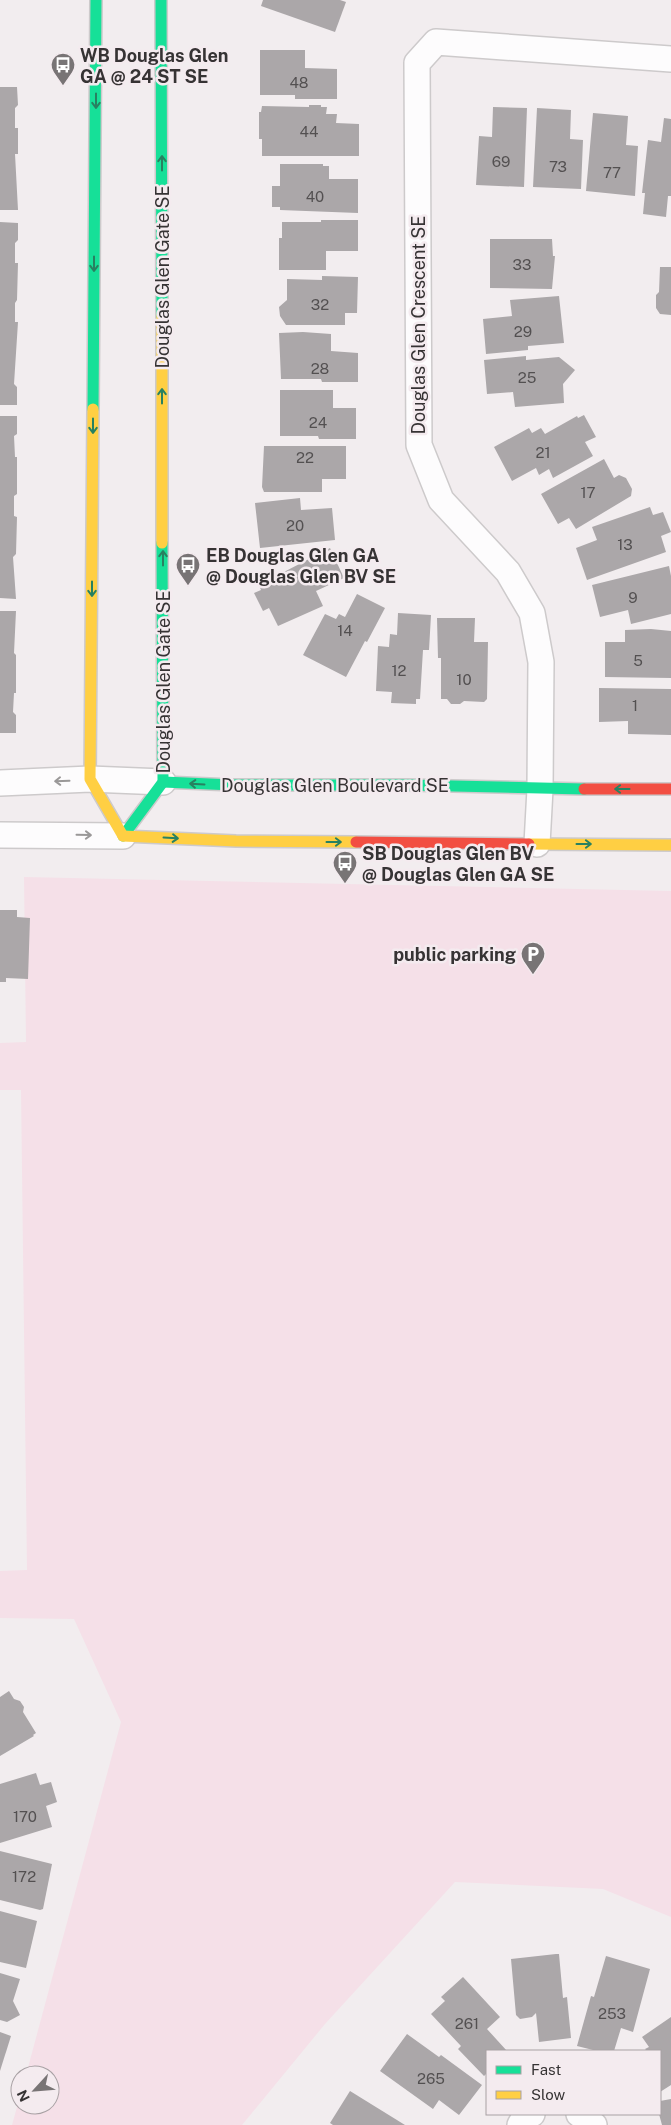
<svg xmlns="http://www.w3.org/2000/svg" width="671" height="2125" font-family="'Public Sans',sans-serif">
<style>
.green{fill:#f5e0e8}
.building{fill:#aba7a9}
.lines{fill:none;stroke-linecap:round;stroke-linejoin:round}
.street-casing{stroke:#cdcacb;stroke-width:28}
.fast-casing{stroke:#cdcacb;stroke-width:14}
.slow-casing{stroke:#cdcacb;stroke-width:14}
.jam-casing{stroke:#cdcacb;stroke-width:14}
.street{stroke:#fdfcfd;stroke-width:25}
.fast{stroke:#16e098;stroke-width:11}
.slow{stroke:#ffcf43;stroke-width:11}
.jam{stroke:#f24e42;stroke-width:11}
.oneway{stroke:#288161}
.oneway2{stroke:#9a9898}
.labels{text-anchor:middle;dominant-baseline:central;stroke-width:5;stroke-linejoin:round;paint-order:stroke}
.number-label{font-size:15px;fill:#535051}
.poi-label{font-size:18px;font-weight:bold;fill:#363334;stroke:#f4ebef;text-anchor:start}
.street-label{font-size:18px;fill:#363334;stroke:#f4ebef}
</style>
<rect width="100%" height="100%" fill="#f2edef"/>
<!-- green -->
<path class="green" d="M24 877 671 891V1917L603 1889 455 1882 325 2024 242 2125H12L20 2096V2105H50V2075H26L121 1722 74 1619 0 1618V1571L27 1570 21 1090H0V1043L26 1042Z"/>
<!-- building -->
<g class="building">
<path d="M263 0H340L346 2 335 32 261 6Z"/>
<path d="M260 50H305V68L337 69V99H295V95H260Z"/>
<path d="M0 87H17L18 105 15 108V128H18V154H15L18 210H0Z"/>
<path d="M309 105H321V107H327L326 114H337L336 123 359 124V156H262V139H259V112H261L262 106 309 107Z"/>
<path d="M493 107 527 108 524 187 476 185 479 136 492 137Z"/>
<path d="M537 108 571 110 570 139 583 140 581 189 533 187Z"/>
<path d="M593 113 628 116 626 145 638 146 635 196 586 191Z"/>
<path d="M664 118 671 119V196H668L666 217 643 214 645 193H642L648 140 661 142Z"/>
<path d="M280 164H323V166H329V179H358V213L280 210V207H272V186H280Z"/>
<path d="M321 220H358V251H326V270H279V238H282V222H321Z"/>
<path d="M0 222 18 223V240L15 243V263H18L17 300 15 303V322H18L14 384 17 387V405H0Z"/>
<path d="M490 239H552L553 256H555L552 289 490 288Z"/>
<path d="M660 267H671V315L660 314 656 308V295L659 292Z"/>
<path d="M322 276 358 277 357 313H345V325H286L280 316 279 307 287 300V279L322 280Z"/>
<path d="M559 296 564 343 528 346V350L486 354 483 319 512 316 510 300Z"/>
<path d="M303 332 331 334V351L358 353V382H322L321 379H281L279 333Z"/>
<path d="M526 356V360L559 357 575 370 563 384 564 403 515 407 513 392 487 394 484 360Z"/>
<path d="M280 390H333V408H356V439H319L318 436H280Z"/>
<path d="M584 415 596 437 585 442 593 456 553 478 549 469 539 475 536 468 512 481 494 447 529 428 532 433 541 428 545 434 577 416 578 418Z"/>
<path d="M0 416H17V434L14 436 15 457H17V494L14 496V516L17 517 16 554 13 557 16 599 0 598Z"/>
<path d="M264 446H346V479H322V492H264L262 487Z"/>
<path d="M604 459 614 478 619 475 626 478 632 489 631 496 576 529 569 518 558 524 541 494Z"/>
<path d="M300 498 301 510 332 508 335 540 260 548 255 503Z"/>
<path d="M650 507 653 515 663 512 671 532 661 536 666 552 587 580 576 548 597 540 592 527Z"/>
<path d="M330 548 344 578 316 591 323 606 278 626 269 608 263 611 254 593 261 590 259 585Z"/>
<path d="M669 566 671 576V614L631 624 628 610 600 617 592 585Z"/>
<path d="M357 594 385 608 367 642 365 641 346 677 303 655 325 614 336 619 339 614 345 617Z"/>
<path d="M0 611H16L14 653 16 655V693H14L13 712 16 715V733H0Z"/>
<path d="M398 613 431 615 429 650H423L420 699H416V704L391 703 392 692 376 691 378 646 389 647 390 634 397 635Z"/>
<path d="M437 618H475L474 642H488L487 699 484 702 464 701 460 704H451L447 699H441V658H438Z"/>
<path d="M651 629 671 631V678L605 677V642H625V630Z"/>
<path d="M599 688 671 689V735L628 734V721L599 722Z"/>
<path d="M0 910H17V917L30 918 28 979 6 978V982H0Z"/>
<path d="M9 1691 14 1699 20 1701 24 1707 23 1712 36 1733 33 1735 34 1736 0 1756V1697Z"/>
<path d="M36 1773 40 1785 51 1782 57 1802 46 1806 52 1827 0 1843V1784Z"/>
<path d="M0 1851 52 1864 43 1909 40 1910 0 1900Z"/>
<path d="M0 1911 37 1921 26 1968 0 1962Z"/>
<path d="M556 1954H559L563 1998 567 1997 571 2038 539 2042 536 2013 532 2017 520 2019 516 2015 511 1959Z"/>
<path d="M606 1956 650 1969 633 2032 621 2028 614 2051H597L577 2046 591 1996 594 1997Z"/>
<path d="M0 1973 20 1979 13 2001 20 2015 7 2022 0 2020Z"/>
<path d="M463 1977 500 2017 487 2029 507 2051H487V2073L484 2076 458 2049 461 2046 431 2014 445 2001 441 1997Z"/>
<path d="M671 2017V2085L660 2092V2051H647L645 2049 649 2047 642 2037Z"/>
<path d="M0 2032 11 2036 0 2071Z"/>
<path d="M407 2034 439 2057 441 2055 482 2085 459 2115 439 2100 433 2109 380 2071Z"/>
<path d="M350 2091 405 2125H333L330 2123Z"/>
<path d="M671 2099V2125H662L659 2114 660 2101Z"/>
</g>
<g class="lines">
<defs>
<g id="street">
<path d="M0 783 90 779 163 782"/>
<path d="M0 835 123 836"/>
<path d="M537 844 540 789 541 662 532 613 508 572 441 500 419 445 417 63 436 42 671 59"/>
<path d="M579 2114 594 2125"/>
<path d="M520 2125 524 2118 532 2114"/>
</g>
<g id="fast">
<path d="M161 0 162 316"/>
<path d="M93 409 96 0"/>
<path d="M163 782 233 785H408L584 789"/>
<path d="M123 836 163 782 162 543"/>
</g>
<g id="slow">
<path d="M162 316V543"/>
<path d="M93 409 90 779 123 836"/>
<path d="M123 836 236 841 356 842"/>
<path d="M529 844 671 845"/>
</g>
<g id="jam">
<path d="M584 789H671"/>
<path d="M356 842 529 844"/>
</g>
</defs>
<!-- street casing -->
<use href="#street" class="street-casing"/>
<!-- fast casing -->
<use href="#fast" class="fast-casing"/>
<!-- slow casing -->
<use href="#slow" class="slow-casing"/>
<!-- jam casing -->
<use href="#jam" class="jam-casing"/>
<!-- street -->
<use href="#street" class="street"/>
<!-- fast -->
<use href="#fast" class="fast"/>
<!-- slow -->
<use href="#slow" class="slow"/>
<!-- jam -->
<use href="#jam" class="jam"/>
</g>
<!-- one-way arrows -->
<defs><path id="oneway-shaft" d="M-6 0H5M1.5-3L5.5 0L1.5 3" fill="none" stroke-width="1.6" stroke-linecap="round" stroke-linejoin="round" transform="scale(1.25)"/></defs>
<g class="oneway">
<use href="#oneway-shaft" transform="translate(96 101) rotate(90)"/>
<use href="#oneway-shaft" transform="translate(162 163) rotate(-90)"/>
<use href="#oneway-shaft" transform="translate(94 264) rotate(90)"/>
<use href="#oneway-shaft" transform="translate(162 396) rotate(-90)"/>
<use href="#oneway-shaft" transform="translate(93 426) rotate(90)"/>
<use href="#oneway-shaft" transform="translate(163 558) rotate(-90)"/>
<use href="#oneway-shaft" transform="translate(92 589) rotate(90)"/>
<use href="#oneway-shaft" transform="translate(197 784) rotate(-177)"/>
<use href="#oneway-shaft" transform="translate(622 789) rotate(180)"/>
<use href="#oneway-shaft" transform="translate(171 838) rotate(3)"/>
<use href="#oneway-shaft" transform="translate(334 842)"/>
<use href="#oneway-shaft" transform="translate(584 844)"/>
</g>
<g class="oneway2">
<use href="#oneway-shaft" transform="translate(62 781) rotate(178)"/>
<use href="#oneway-shaft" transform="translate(84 835) rotate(1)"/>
</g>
<!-- icons -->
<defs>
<symbol id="bus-pin" viewBox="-11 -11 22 30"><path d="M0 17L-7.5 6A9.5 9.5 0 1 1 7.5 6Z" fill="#787475" stroke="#f4ebef"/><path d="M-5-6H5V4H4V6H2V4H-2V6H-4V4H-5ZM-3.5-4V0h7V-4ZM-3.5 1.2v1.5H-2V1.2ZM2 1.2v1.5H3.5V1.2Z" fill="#fff"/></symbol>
<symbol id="parking-pin" viewBox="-11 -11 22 30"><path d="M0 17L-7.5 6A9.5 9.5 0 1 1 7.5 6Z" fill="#787475" stroke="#f4ebef"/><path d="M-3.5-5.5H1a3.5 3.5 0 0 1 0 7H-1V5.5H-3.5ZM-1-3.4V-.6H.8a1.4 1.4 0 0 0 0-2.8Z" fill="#fff"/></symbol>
</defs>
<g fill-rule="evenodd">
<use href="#bus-pin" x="49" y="51" width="28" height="38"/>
<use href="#bus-pin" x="174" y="551" width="28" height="38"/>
<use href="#bus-pin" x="331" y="849" width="28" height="38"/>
<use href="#parking-pin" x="519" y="940" width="28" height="38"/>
</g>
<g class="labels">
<!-- number labels -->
<g class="number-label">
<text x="299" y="82">48</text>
<text x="309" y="131">44</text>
<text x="501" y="161">69</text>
<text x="558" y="166">73</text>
<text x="612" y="172">77</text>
<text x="315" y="196">40</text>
<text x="522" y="264">33</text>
<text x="320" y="304">32</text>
<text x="523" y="331">29</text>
<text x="320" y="368">28</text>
<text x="527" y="377">25</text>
<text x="318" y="422">24</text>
<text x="543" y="452">21</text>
<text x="305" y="457">22</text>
<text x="588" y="492">17</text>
<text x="295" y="525">20</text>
<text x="625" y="544">13</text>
<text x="633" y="597">9</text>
<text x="345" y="630">14</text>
<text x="638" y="660">5</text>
<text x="399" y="670">12</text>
<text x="464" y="679">10</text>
<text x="635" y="705">1</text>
<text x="25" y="1816">170</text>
<text x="24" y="1876">172</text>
<text x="612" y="2013">253</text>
<text x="467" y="2023">261</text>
<text x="431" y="2078">265</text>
</g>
<!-- poi labels -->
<g class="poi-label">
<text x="80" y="55">WB Douglas Glen<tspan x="80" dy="21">GA @ 24 ST SE</tspan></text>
<text x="206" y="555">EB Douglas Glen GA<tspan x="206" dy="21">@ Douglas Glen BV SE</tspan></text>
<text x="362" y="853">SB Douglas Glen BV<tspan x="362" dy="21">@ Douglas Glen GA SE</tspan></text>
<text x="516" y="954" text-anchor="end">public parking</text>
</g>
<!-- street labels -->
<g class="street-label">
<text transform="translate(162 277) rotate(-90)">Douglas Glen Gate SE</text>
<text transform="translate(418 325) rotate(-90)">Douglas Glen Crescent SE</text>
<text transform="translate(163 682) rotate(-90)">Douglas Glen Gate SE</text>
<text x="335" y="785">Douglas Glen Boulevard SE</text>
</g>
</g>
<!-- legend -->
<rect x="486" y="2050" width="175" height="65" fill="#f4ebef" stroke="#a8a1a4"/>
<rect x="496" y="2066" width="25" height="8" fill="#16e098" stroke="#a8a1a4"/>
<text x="531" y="2075" font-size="15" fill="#363334">Fast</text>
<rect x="496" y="2091" width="25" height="8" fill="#ffcf43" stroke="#a8a1a4"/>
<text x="531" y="2100" font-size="15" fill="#363334">Slow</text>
<!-- north arrow -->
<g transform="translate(35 2090) rotate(244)"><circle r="24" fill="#f4ebef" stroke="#a8a1a4"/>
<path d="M0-4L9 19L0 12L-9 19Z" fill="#787475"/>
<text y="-8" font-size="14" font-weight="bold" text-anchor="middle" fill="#363334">N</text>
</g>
</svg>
